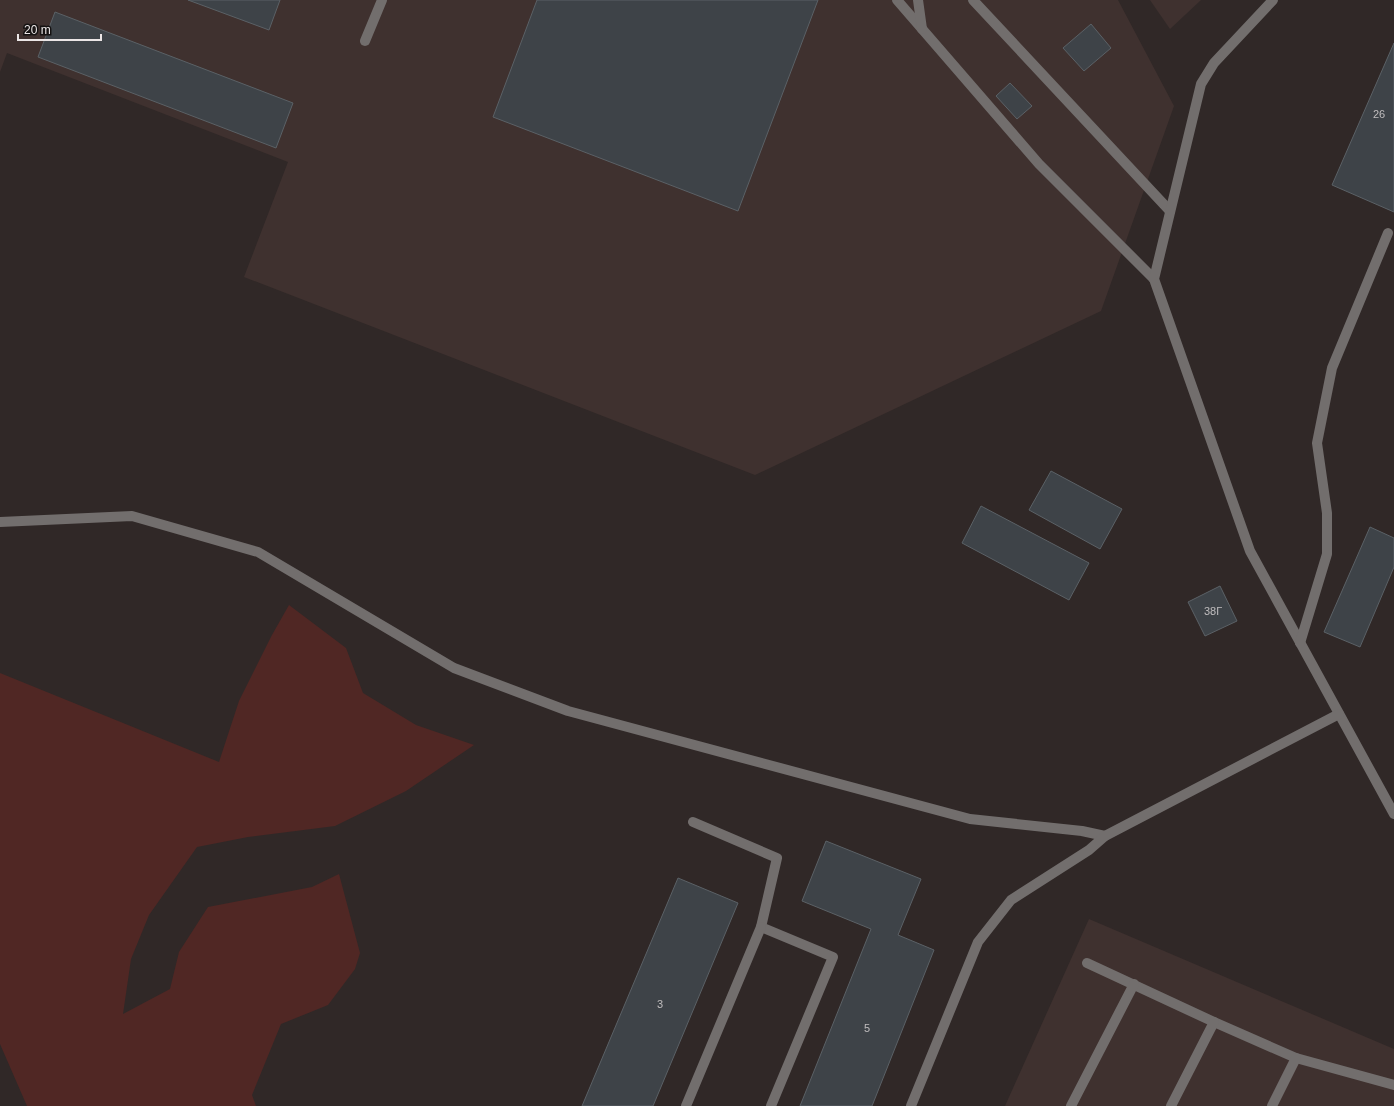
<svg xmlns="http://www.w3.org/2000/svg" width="1394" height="1106" font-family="Arial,sans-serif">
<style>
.built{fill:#3f312f}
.green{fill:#502724}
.building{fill:#3e4348;stroke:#5b6166}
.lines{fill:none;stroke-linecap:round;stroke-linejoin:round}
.minor{stroke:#726e6d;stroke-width:10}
.labels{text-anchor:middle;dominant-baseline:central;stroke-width:3;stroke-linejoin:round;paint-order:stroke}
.number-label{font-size:11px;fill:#c0bdbe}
</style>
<rect width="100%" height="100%" fill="#302827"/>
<!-- built -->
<g class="built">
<path d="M0 0H1118L1174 106 1101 311 755 475 244 277 288 162 7 53 0 72Z"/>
<path d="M1150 0H1201L1170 29Z"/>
<path d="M1089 919 1394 1049V1106H1005Z"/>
</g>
<!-- green -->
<path class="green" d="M289 605 346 648 363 693 416 725 474 745 406 791 335 826 248 837 197 847 149 915 131 959 123 1014 170 989 179 952 208 907 312 887 339 874 360 953 355 969 328 1005 281 1024 252 1095 256 1106H27L0 1044V673L219 762 239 701 272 635Z"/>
<!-- building -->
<g class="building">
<path d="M188 0H280L269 30Z"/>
<path d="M537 0H818L738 211 493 117Z"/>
<path d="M55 12 293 103 276 148 38 57Z"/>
<path d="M1091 24 1111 48 1084 71 1063 48Z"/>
<path d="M1394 43V212L1332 185Z"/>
<path d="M1010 83 1032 106 1017 119 996 96Z"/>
<path d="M1051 471 1122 509 1100 549 1029 510Z"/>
<path d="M981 506 1089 563 1069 600 962 543Z"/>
<path d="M1370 527 1394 538V567L1360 647 1324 632Z"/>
<path d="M1220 586 1237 621 1205 636 1188 602Z"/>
<path d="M826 841 921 879 898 935 934 950 872 1106H800L871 929 802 901Z"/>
<path d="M678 878 738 903 653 1106H582Z"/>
</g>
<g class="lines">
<!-- minor -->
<g class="minor">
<path d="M897 0 1039 164 1154 279"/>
<path d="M918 0 922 29"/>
<path d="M973 0 1170 211"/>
<path d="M1273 0 1214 63 1201 84 1154 279 1250 551 1394 814"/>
<path d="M365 41 382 0"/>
<path d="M0 522 132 516 258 552 454 668 568 711 970 819 1082 831 1105 836"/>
<path d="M1300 643 1327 554V513L1317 443 1332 368 1388 233"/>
<path d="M693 822 777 858 761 927 833 957 771 1106"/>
<path d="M1087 963 1214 1022 1296 1058 1394 1085"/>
<path d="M686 1106 761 927"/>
<path d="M911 1106 978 942 1011 900 1089 850 1105 836 1339 714"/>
<path d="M1071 1106 1134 984"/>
<path d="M1171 1106 1214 1022"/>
<path d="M1272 1106 1296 1058"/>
</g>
</g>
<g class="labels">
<!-- number labels -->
<g class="number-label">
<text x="1379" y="114">26</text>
<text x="1213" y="611">38Г</text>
<text x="660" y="1004">3</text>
<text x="867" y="1028">5</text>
</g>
</g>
<!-- scale -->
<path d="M18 34v6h83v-6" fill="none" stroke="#ebe6e6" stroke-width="2"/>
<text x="24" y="34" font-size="12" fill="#ebe6e6" stroke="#151212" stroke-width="3" paint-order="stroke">20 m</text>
</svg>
